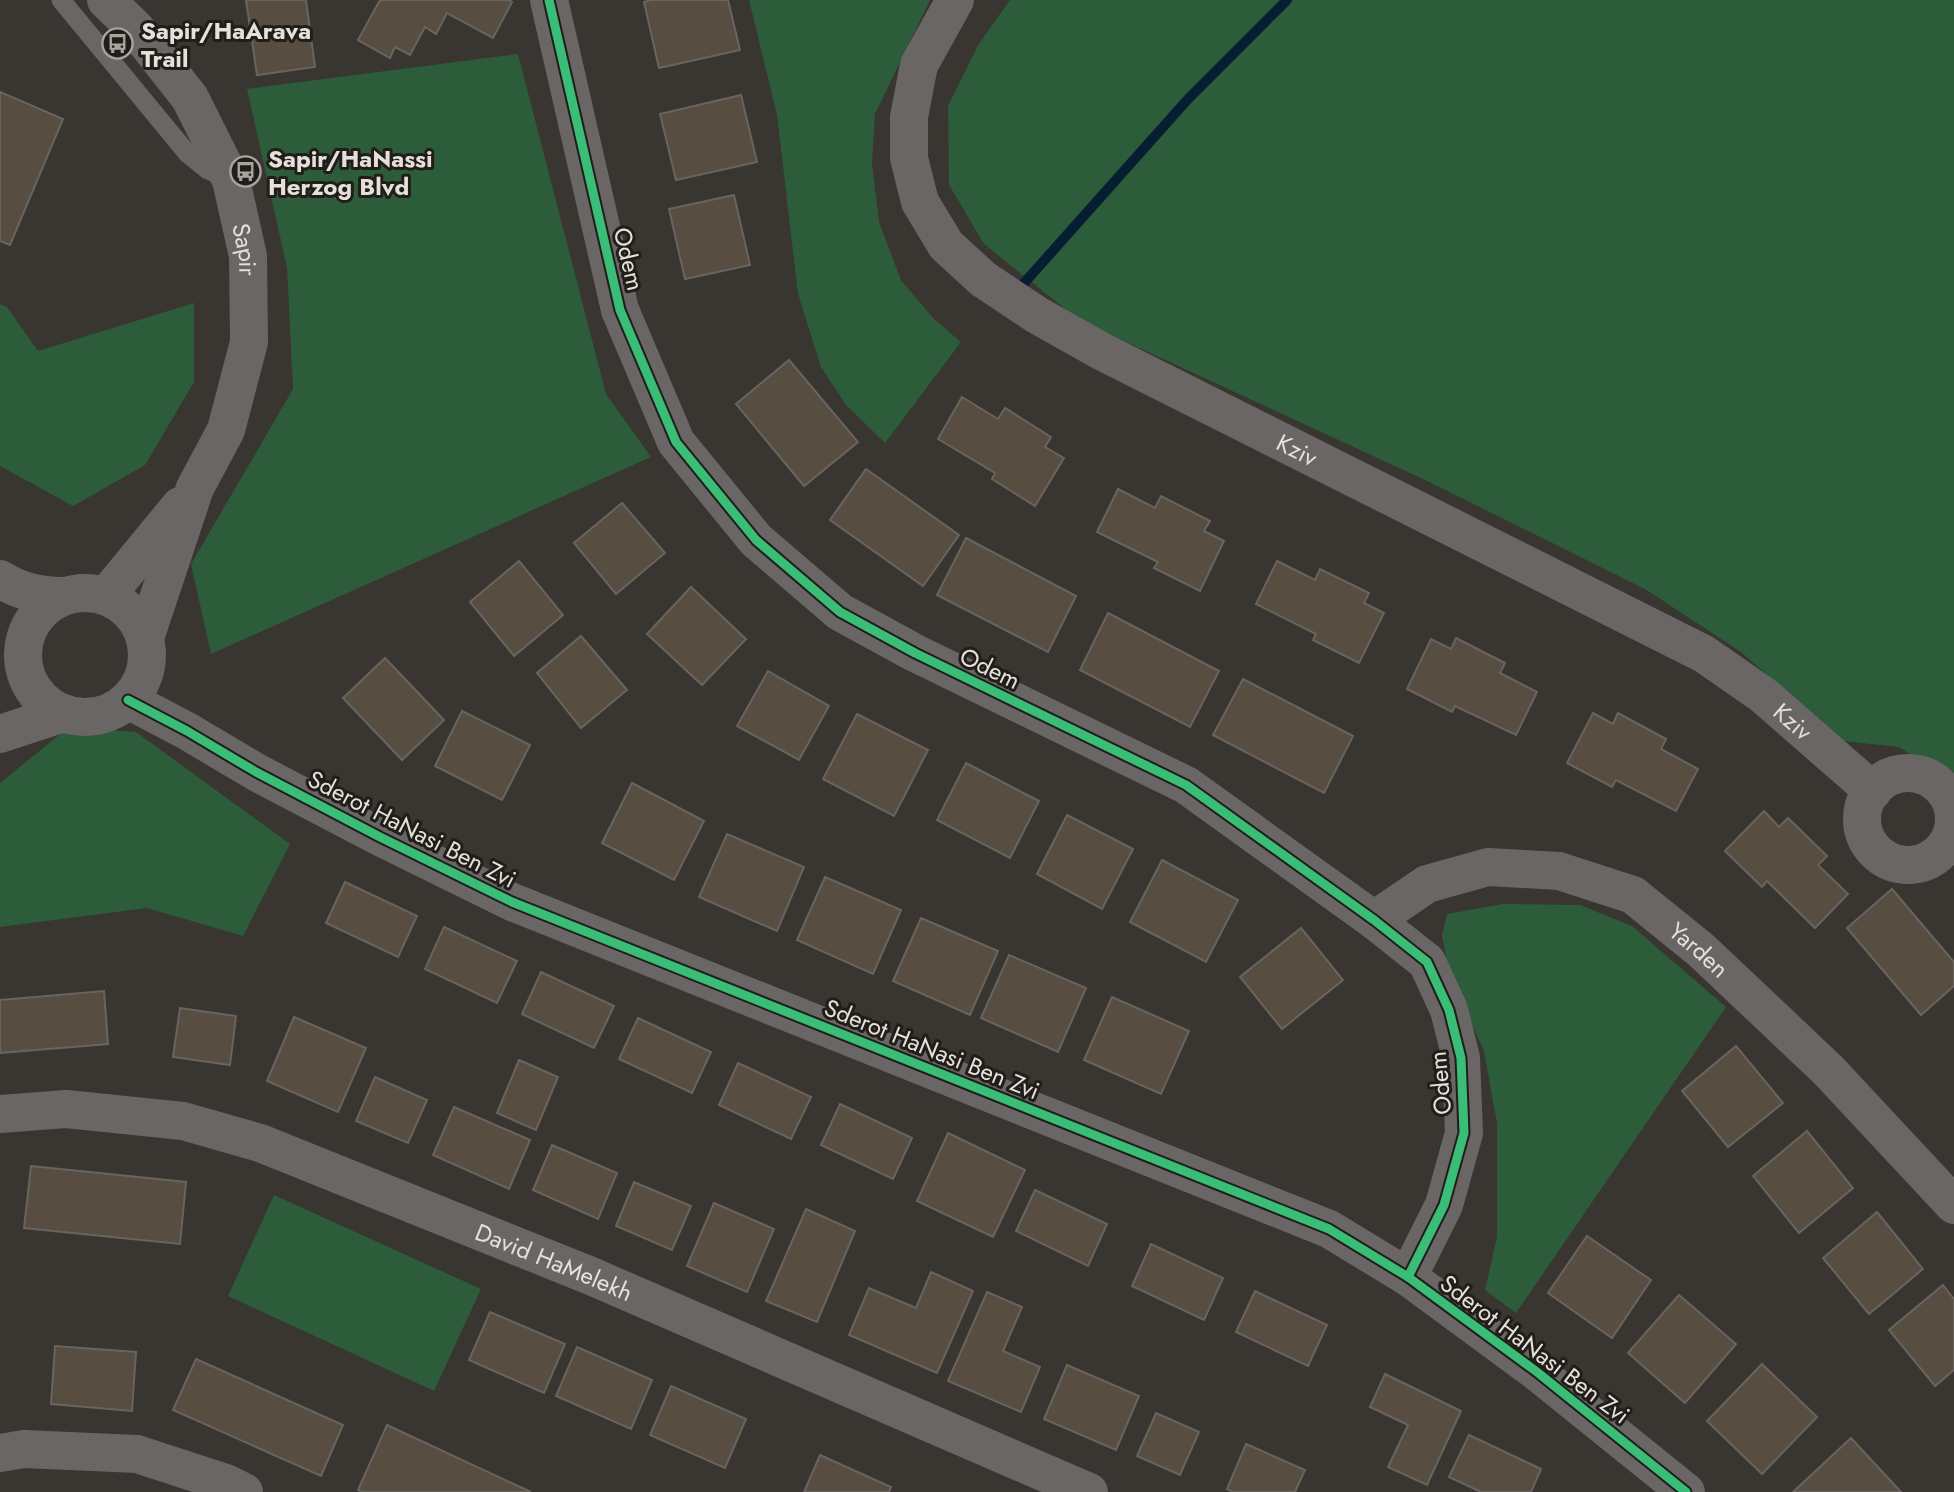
<svg xmlns="http://www.w3.org/2000/svg" width="1954" height="1492" font-family="Jost,sans-serif">
<style>
.green{fill:#2c5c3a}
.lines{fill:none;stroke-linecap:round;stroke-linejoin:round}
.stream{stroke:#051e32;stroke-width:10}
.building{fill:#574d40;stroke:#686460;stroke-width:2}
.service{stroke:#6a6666;stroke-width:19}
.minor{stroke:#6a6666;stroke-width:38}
.tertiary{stroke:#6a6666;stroke-width:38}
.cycleway-casing{stroke:#211d19;stroke-width:13}
.cycleway{stroke:#3abd76;stroke-width:9}
.labels{text-anchor:middle;dominant-baseline:central;stroke-width:6;stroke-linejoin:round;paint-order:stroke}
.poi-label{font-size:24px;font-weight:bold;fill:#e6e0db;stroke:#211d19;text-anchor:start}
.street-label{font-size:24px;fill:#e6e0db;stroke:#211d19}
</style>
<rect width="100%" height="100%" fill="#393530"/>
<!-- green -->
<g class="green">
<path d="M749 0H930L875 114 872 163 879 222 901 280 934 319 961 342 885 443 846 405 821 367 798 294 777 115Z"/>
<path d="M1010 0H1954V791L1945 777 1899 747 1843 741 1741 652 1645 589 1425 480 1079 320 984 244 949 185 948 106 978 45Z"/>
<path d="M518 54 606 394 651 457 211 654 191 564 293 389 287 268 247 89Z"/>
<path d="M194 303V382L145 465 73 506 0 466V304L7 307 38 351Z"/>
<path d="M69 727 136 732 290 844 243 936 147 908 0 927V783Z"/>
<path d="M1503 904 1580 905 1632 926 1726 1007 1516 1313 1485 1290 1497 1237V1123L1484 1051 1449 974 1442 935 1447 914Z"/>
<path d="M274 1195 481 1289 434 1391 228 1296Z"/>
</g>
<g class="lines">
<!-- stream -->
<path class="stream" d="M1017 291 1188 99 1287 0"/>
</g>
<!-- building -->
<g class="building">
<path d="M246 0H306L315 67 257 75Z"/>
<path d="M380 0H509L512 2 493 38 447 13 436 34 425 27 410 55 395 47 390 58 358 40Z"/>
<path d="M651 0H728L740 50 659 68 644 2Z"/>
<path d="M0 92 63 119 10 245 0 241Z"/>
<path d="M741 95 757 162 676 180 660 114Z"/>
<path d="M734 195 750 265 685 279 669 209Z"/>
<path d="M789 360 858 442 804 486 736 404Z"/>
<path d="M962 397 998 419 1005 408 1051 437 1045 447 1064 458 1035 506 992 479 995 473 938 439Z"/>
<path d="M866 469 959 535 923 586 830 520Z"/>
<path d="M1118 489 1155 508 1161 496 1210 521 1204 531 1224 541 1200 591 1154 568 1158 562 1097 532Z"/>
<path d="M622 503 665 553 616 594 574 543Z"/>
<path d="M966 538 1076 596 1048 652 937 595Z"/>
<path d="M519 561 563 615 514 656 470 602Z"/>
<path d="M1277 561 1315 580 1320 569 1369 593 1364 603 1384 613 1359 663 1313 640 1316 634 1256 604Z"/>
<path d="M691 587 746 639 702 685 647 634Z"/>
<path d="M1108 613 1219 671 1190 727 1080 670Z"/>
<path d="M581 636 627 690 581 728 537 673Z"/>
<path d="M1456 638 1505 663 1500 673 1537 692 1516 735 1455 706 1452 712 1407 689 1431 639 1451 649Z"/>
<path d="M385 658 444 720 402 760 343 698Z"/>
<path d="M768 671 829 706 799 760 737 726Z"/>
<path d="M1243 679 1353 736 1324 793 1213 735Z"/>
<path d="M462 711 530 745 502 800 435 766Z"/>
<path d="M1593 713 1613 724 1618 713 1666 739 1661 749 1698 769 1676 811 1616 780 1612 787 1567 763Z"/>
<path d="M857 714 928 750 894 816 823 779Z"/>
<path d="M966 763 1039 801 1010 858 937 820Z"/>
<path d="M632 783 704 821 674 880 602 843Z"/>
<path d="M1764 811 1779 827 1788 818 1827 856 1818 865 1848 894 1815 928 1767 881 1762 887 1725 851Z"/>
<path d="M1067 815 1133 849 1102 909 1037 874Z"/>
<path d="M727 834 804 867 777 931 699 897Z"/>
<path d="M1162 860 1238 900 1206 962 1130 922Z"/>
<path d="M825 877 901 910 873 974 797 940Z"/>
<path d="M345 882 417 916 398 957 326 923Z"/>
<path d="M1892 889 1954 962V986L1921 1015 1847 928Z"/>
<path d="M921 918 998 951 970 1015 893 981Z"/>
<path d="M444 927 517 961 497 1003 425 969Z"/>
<path d="M1301 928 1343 980 1282 1029 1240 977Z"/>
<path d="M1009 955 1086 988 1058 1052 981 1018Z"/>
<path d="M541 972 614 1006 594 1048 522 1014Z"/>
<path d="M104 991 108 1044 0 1053V1000Z"/>
<path d="M1112 997 1189 1031 1161 1094 1084 1060Z"/>
<path d="M180 1008 236 1016 230 1065 173 1057Z"/>
<path d="M294 1017 366 1048 338 1112 267 1081Z"/>
<path d="M638 1018 711 1052 692 1093 619 1059Z"/>
<path d="M1736 1046 1783 1103 1728 1147 1682 1091Z"/>
<path d="M519 1060 558 1077 536 1130 497 1113Z"/>
<path d="M738 1063 811 1097 791 1139 719 1105Z"/>
<path d="M375 1077 427 1100 408 1143 356 1121Z"/>
<path d="M840 1104 912 1138 893 1179 821 1145Z"/>
<path d="M454 1107 530 1140 509 1189 433 1155Z"/>
<path d="M1807 1131 1853 1188 1799 1233 1753 1176Z"/>
<path d="M948 1133 1025 1170 993 1237 917 1201Z"/>
<path d="M552 1145 617 1173 598 1219 533 1190Z"/>
<path d="M31 1166 186 1182 180 1244 24 1228Z"/>
<path d="M634 1182 691 1206 672 1250 616 1226Z"/>
<path d="M1035 1190 1107 1224 1088 1266 1016 1231Z"/>
<path d="M714 1203 774 1229 747 1292 687 1266Z"/>
<path d="M806 1209 855 1231 817 1322 766 1301Z"/>
<path d="M1877 1212 1923 1269 1869 1314 1823 1258Z"/>
<path d="M1587 1236 1651 1280 1612 1338 1548 1293Z"/>
<path d="M1151 1244 1223 1278 1204 1320 1132 1286Z"/>
<path d="M931 1272 973 1291 937 1373 849 1335 869 1288 916 1308Z"/>
<path d="M1943 1285 1954 1299V1370L1935 1386 1889 1330Z"/>
<path d="M1255 1291 1327 1325 1308 1366 1236 1332Z"/>
<path d="M987 1292 1022 1307 1003 1351 1040 1367 1021 1412 948 1381Z"/>
<path d="M1679 1295 1736 1344 1685 1403 1628 1353Z"/>
<path d="M490 1312 565 1344 544 1393 469 1360Z"/>
<path d="M55 1346 136 1352 132 1411 51 1404Z"/>
<path d="M577 1347 652 1380 631 1429 556 1396Z"/>
<path d="M196 1359 343 1425 321 1476 173 1410Z"/>
<path d="M1762 1364 1817 1417 1762 1474 1707 1421Z"/>
<path d="M1067 1365 1139 1396 1116 1450 1044 1419Z"/>
<path d="M1385 1374 1461 1411 1427 1485 1388 1467 1408 1425 1370 1407Z"/>
<path d="M671 1386 746 1419 725 1468 650 1435Z"/>
<path d="M1156 1413 1199 1432 1180 1475 1137 1456Z"/>
<path d="M387 1425 531 1492H362L358 1490Z"/>
<path d="M1469 1435 1541 1469 1531 1492H1481L1449 1477Z"/>
<path d="M1851 1438 1901 1492H1793Z"/>
<path d="M1246 1444 1305 1470 1295 1492H1233L1227 1489Z"/>
<path d="M820 1455 891 1487 889 1492H804Z"/>
</g>
<g class="lines">
<!-- service -->
<path class="service" d="M61 0 187 153 208 170 225 177"/>
<!-- minor -->
<g class="minor">
<path id="s1" d="M955 0 919 65 909 117V158L920 202 946 245 983 279 1037 315 1101 351 1704 654 1763 695 1873 791"/>
<circle cx="1908" cy="819" r="46"/>
<path id="s2" d="M1374 920 1427 884 1488 867 1559 871 1633 895 1701 950 1828 1070 1954 1205"/>
<path id="s3" d="M0 1114 66 1109 183 1121 260 1143 591 1276 1089 1492"/>
<path d="M0 1453 24 1449 137 1454 226 1483 244 1492"/>
</g>
<!-- tertiary -->
<g class="tertiary">
<path id="s4" d="M106 0 135 28 190 98 231 180 248 256 249 342 226 430 195 488 145 638"/>
<path d="M549 0 620 310 676 442 756 540 840 612 915 653 1186 785 1374 920 1427 962 1449 1010 1461 1058 1464 1133 1444 1205 1408 1277"/>
<path d="M0 579C20 592 40 596 63 596"/>
<circle cx="85" cy="655" r="62"/>
<path d="M106 596 180 506"/>
<path d="M128 700 187 731 256 772 380 837 512 902 1329 1229 1408 1277 1537 1372 1686 1492"/>
<path d="M0 734 64 713"/>
</g>
<defs>
<g id="cycleway">
<path d="M549 0 620 310 676 442 756 540 840 612 915 653 1186 785 1374 920 1427 962 1449 1010 1461 1058 1464 1133 1444 1205 1408 1277"/>
<path d="M128 700 187 731 256 772 380 837 512 902 1329 1229 1408 1277 1537 1372 1686 1492"/>
</g>
</defs>
<!-- cycleway casing -->
<use href="#cycleway" class="cycleway-casing"/>
<!-- cycleway -->
<use href="#cycleway" class="cycleway"/>
</g>
<!-- icons -->
<defs>
<symbol id="bus-ring" viewBox="-11 -11 22 22"><circle r="9.5" fill="#211d19" stroke="#a9a49f" stroke-width="1.5"/><path d="M-5-6H5V4H4V6H2V4H-2V6H-4V4H-5ZM-3.5-4V0h7V-4ZM-3.5 1.2v1.5H-2V1.2ZM2 1.2v1.5H3.5V1.2Z" fill="#a9a49f"/></symbol>
</defs>
<g fill-rule="evenodd">
<use href="#bus-ring" x="100" y="26" width="35" height="35"/>
<use href="#bus-ring" x="228" y="154" width="35" height="35"/>
</g>
<g class="labels">
<!-- poi labels -->
<g class="poi-label">
<text x="141" y="30">Sapir/HaArava<tspan x="141" dy="28">Trail</tspan></text>
<text x="268" y="158">Sapir/HaNassi<tspan x="268" dy="28">Herzog Blvd</tspan></text>
</g>
<!-- street labels -->
<g class="street-label">
<text stroke="none"><textPath href="#s4" startOffset="292">Sapir</textPath></text>
<text transform="translate(629 259) rotate(77)">Odem</text>
<text stroke="none"><textPath href="#s1" startOffset="672">Kziv</textPath></text>
<text transform="translate(990 668) rotate(26)">Odem</text>
<text stroke="none"><textPath href="#s1" startOffset="1239">Kziv</textPath></text>
<text transform="translate(412 829) rotate(27)">Sderot HaNasi Ben Zvi</text>
<text stroke="none"><textPath href="#s2" startOffset="362">Yarden</textPath></text>
<text transform="translate(932 1049) rotate(22)">Sderot HaNasi Ben Zvi</text>
<text transform="translate(1440 1083) rotate(-95)">Odem</text>
<text stroke="none"><textPath href="#s3" startOffset="581">David HaMelekh</textPath></text>
<text transform="translate(1535 1349) rotate(37)">Sderot HaNasi Ben Zvi</text>
</g>
</g>
</svg>
